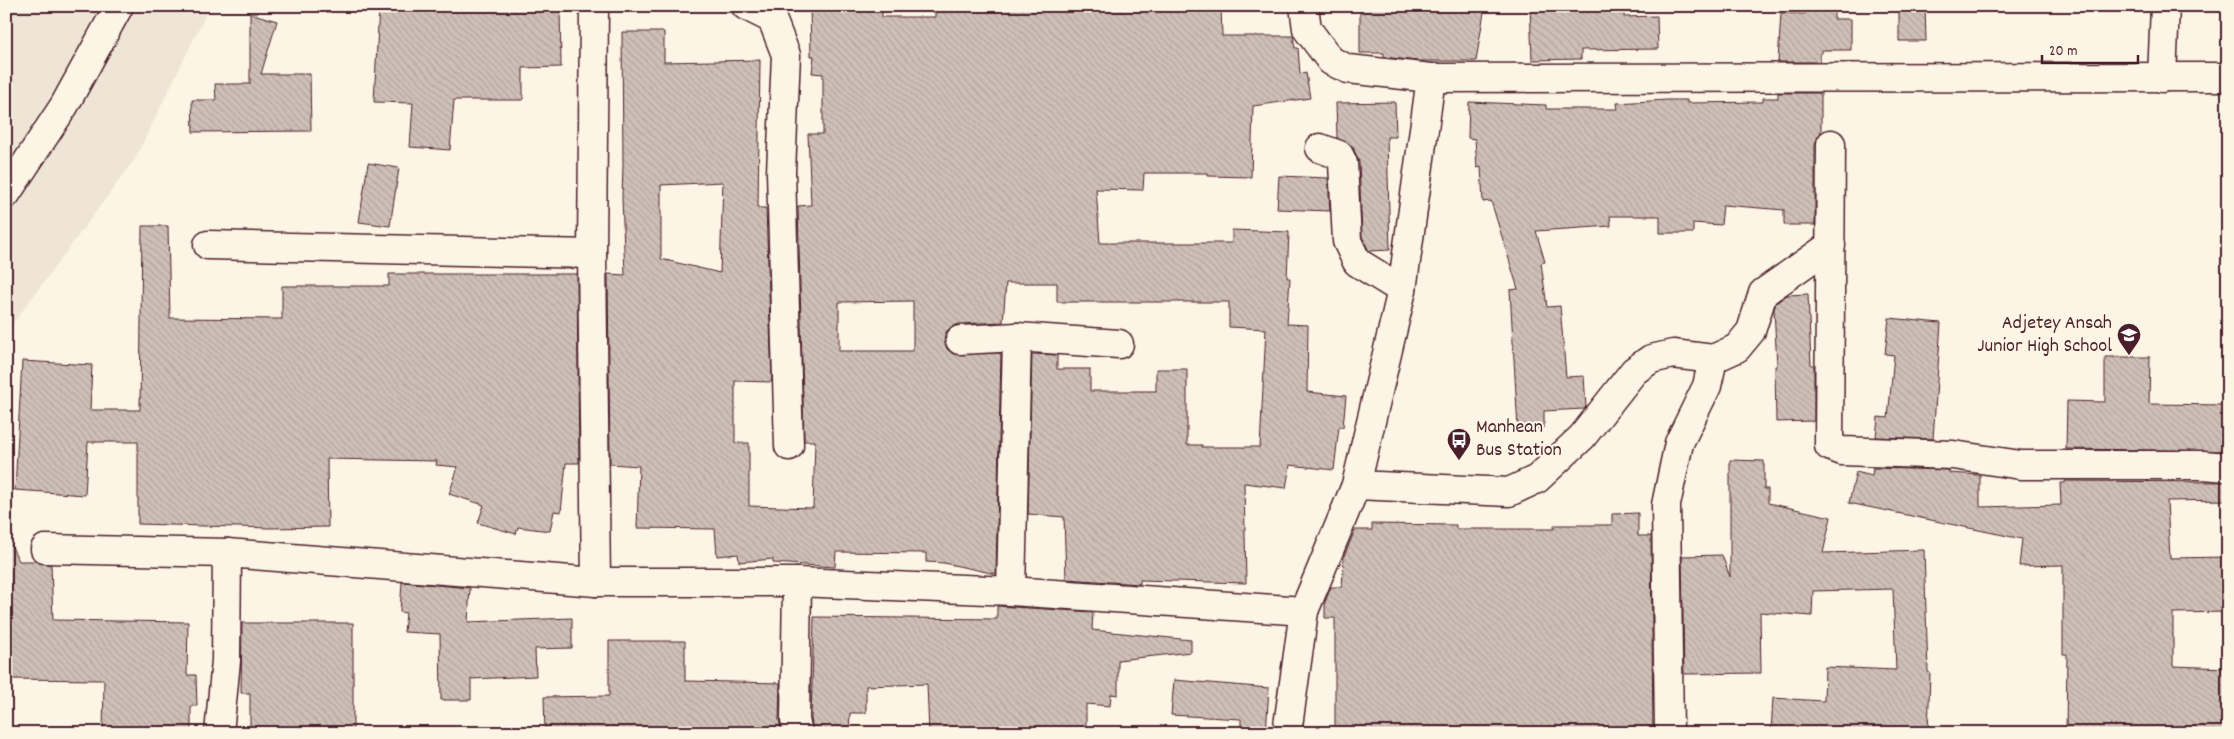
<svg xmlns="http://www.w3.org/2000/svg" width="2234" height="739" font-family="Dekko,sans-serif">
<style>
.built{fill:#eee5d7}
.building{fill:url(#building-back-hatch);stroke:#4a1f2b;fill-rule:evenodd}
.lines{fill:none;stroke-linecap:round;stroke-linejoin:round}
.minor-casing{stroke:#4a1f2b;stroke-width:31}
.minor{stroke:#fcf5e5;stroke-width:28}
.labels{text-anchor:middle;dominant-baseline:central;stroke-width:4;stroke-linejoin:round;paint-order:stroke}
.poi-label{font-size:20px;fill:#4a1f2b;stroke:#fcf5e5;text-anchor:end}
</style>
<defs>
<pattern id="building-back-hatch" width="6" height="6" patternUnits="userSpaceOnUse" patternTransform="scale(1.25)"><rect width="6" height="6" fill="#cfc0b7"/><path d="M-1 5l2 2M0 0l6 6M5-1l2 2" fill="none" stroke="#b3a59e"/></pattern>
</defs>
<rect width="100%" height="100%" fill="#fcf5e5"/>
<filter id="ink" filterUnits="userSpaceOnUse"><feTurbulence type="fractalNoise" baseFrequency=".02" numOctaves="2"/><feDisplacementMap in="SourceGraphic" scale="10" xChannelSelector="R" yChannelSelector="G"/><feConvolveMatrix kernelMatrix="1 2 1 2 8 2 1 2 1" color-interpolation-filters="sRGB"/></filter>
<g filter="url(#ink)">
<!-- built -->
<path class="built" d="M6 6H210L135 159 6 333Z"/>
<!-- building -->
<g class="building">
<path d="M379 6H560L561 67 523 68V100H454L450 150 410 147 413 103 374 102Z"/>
<path d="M810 6H882V17H935V6H1221L1222 36H1293L1295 48H1298L1300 74 1306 73 1310 98 1253 106 1251 177 1207 176V173H1144L1143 190 1096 189 1100 243H1232V230L1289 232 1287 278H1290L1287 324 1308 325 1307 392 1346 396 1343 427H1339L1334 470 1290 465 1286 488 1244 483 1246 583 1140 580V584L1066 579 1064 517 1028 514 1032 354 1057 355V369H1090V391H1156V369H1187V445H1202V447H1260L1266 329 1229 327V302H1057V283H1006L1003 322 959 324 951 327 946 332 944 340 947 349 953 354 1001 353 996 574 944 563 926 562V553L836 552 835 567 773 563V559L739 562 738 554 717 556 715 529 637 528 639 466 610 464 608 274 625 275 622 198 623 165 622 32H664V62L760 60 758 208H766L772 382 735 381V443H749V506L813 508 815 441H804L798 206 811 205 808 134H823V74L812 73 814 56H811ZM723 182 720 273 661 259V185ZM913 301V351H839V302Z"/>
<path d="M1360 6H1485L1476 61H1417L1384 57V53H1360Z"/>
<path d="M1530 6H1624V17L1657 16 1658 49 1581 50V59L1532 60Z"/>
<path d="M1805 6H1834V19H1851V50H1822V53H1820V62H1778L1781 13 1805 14Z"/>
<path d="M1899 6H1925L1926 41H1899Z"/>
<path d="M250 13 277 21 261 74H310L311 131 193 132 192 100H216L215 84H250Z"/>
<path d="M1778 93H1821V132L1815 144V225H1784V210L1723 205 1721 225 1693 223V233H1660V216H1610L1611 226 1536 231 1545 262 1541 263 1547 307 1560 306 1566 377 1584 376 1586 407 1584 409 1544 411V428L1518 429 1510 290 1518 289 1491 201 1483 202 1481 167 1477 168 1475 139 1468 138 1469 102 1546 105V109H1618L1617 103 1667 100H1687V103L1763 102V98H1778Z"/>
<path d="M1395 102 1396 137H1387L1390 250 1369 251 1362 237 1359 162 1353 147 1337 138 1336 103Z"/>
<path d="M368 163 399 168 390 226 359 222Z"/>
<path d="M1279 176 1328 178 1330 211 1277 209Z"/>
<path d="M142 226H168L170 318 282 319V286H389V274H577L579 463H566L561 512 554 511 550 531 518 527 516 534 478 523 484 505 449 494 458 467 436 465 437 461 327 459 328 527 270 528 138 524V442H88L85 495 15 490 22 361 92 365 90 410H140Z"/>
<path d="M1808 294 1811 365H1814V421L1776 422 1775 366H1777L1774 309 1776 303 1787 295Z"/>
<path d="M1889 318 1941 323 1933 439 1876 437 1878 417 1888 418 1894 355 1885 354Z"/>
<path d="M2105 357H2150L2149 404 2228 405V451L2066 449 2067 401 2105 402Z"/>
<path d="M1730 460 1764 461V489H1768V503L1831 517 1823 553 1924 550 1928 672 1930 673 1928 733H1771L1773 698 1824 701 1825 667 1896 670 1893 589 1813 591 1812 616 1760 612 1761 673 1684 674 1682 556 1722 555 1730 577Z"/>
<path d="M1873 468 1949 470V473L1980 475V507L2061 505 2060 483H2065V481L2228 482V500L2167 501 2170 558 2228 557V612L2173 613V666L2228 668 2225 733H2066L2067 654H2063V565L2019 566 2022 539 1849 503 1856 472 1872 476Z"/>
<path d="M1638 513V536H1651L1653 733H1335V618H1325V602L1331 587H1342L1344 556 1355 530H1372V524L1456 525V529H1554V525H1612V514Z"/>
<path d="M6 535 19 561H36L51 565 53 620 188 622 187 675H196L197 706H191V733H103L104 680 6 679Z"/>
<path d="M402 582 470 588 468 622 572 618V648L535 649 536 676 471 679V700H441L440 634 404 632 406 613 400 612Z"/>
<path d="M997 606 1093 612 1092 630 1191 640V652L1118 660V695L1111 694 1110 706 1086 704V733H929L927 684 866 686V713H850L849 733H813L811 718 814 617 997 619Z"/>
<path d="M242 623H353V733H250V693H241Z"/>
<path d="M609 641H685V681L780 683 779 720 782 733H545L544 697 609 696Z"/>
<path d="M1174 680 1269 688 1266 733H1241V719L1171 715Z"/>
</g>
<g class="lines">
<defs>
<g id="minor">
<path d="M594 6 592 254 596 582H797L1011 591 1304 611 1287 733"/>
<path d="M746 6 772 19 786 55 781 172 789 446"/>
<path d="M1304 6 1307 29 1331 61 1348 69 1431 78 2228 77"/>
<path d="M2162 78 2165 6"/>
<path d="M1831 144 1829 446 1842 451 1953 455 2021 465H2203L2228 467"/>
<path d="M1320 148 1339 155 1343 163 1347 241 1357 262 1402 290"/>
<path d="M6 194 64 106 119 6"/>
<path d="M208 245 592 254"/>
<path d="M960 340 1017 337 1119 344"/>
<path d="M1356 485 1509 492 1537 479 1582 437 1634 371 1651 359 1673 354 1713 359 1737 348 1751 331 1763 293 1831 245"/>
<path d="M45 549 227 553 596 582"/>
<path d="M797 582 795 720 798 733"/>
<path d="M1011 591 1017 337"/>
<path d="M1304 611 1356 485 1402 290 1431 78"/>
<path d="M219 733 226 661 227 553"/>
<path d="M1669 733 1666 505 1679 443 1707 386 1713 359"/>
</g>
</defs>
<!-- minor casing -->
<use href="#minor" class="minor-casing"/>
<!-- minor -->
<use href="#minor" class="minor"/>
</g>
</g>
<!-- icons -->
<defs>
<symbol id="school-pin" viewBox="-11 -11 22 30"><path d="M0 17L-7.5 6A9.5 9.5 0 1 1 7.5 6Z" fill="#4a1f2b" stroke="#fcf5e5"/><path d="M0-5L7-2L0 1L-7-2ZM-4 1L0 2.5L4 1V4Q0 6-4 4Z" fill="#fff"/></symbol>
<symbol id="bus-pin" viewBox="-11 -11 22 30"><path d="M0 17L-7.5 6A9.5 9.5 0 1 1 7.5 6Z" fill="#4a1f2b" stroke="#fcf5e5"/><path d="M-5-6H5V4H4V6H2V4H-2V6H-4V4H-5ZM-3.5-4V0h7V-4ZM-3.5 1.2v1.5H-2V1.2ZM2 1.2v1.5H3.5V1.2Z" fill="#fff"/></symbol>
</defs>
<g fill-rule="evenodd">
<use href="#school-pin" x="2115" y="321" width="28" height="38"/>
<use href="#bus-pin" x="1445" y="426" width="28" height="38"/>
</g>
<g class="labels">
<!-- poi labels -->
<g class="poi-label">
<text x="2112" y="324">Adjetey Ansah<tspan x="2112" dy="23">Junior High School</tspan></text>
<text x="1476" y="428" text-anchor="start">Manhean<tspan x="1476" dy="23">Bus Station</tspan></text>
</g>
</g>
<!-- margin -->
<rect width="2234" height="739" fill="none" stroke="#fcf5e5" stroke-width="25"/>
<rect x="12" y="12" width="2209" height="714" fill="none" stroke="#4a1f2b" stroke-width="2" filter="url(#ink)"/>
<!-- scale -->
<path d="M2042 55v8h96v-8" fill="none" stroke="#4a1f2b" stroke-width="2.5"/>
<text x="2049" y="55" font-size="15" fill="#4a1f2b" stroke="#fcf5e5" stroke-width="4" paint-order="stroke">20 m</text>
</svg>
